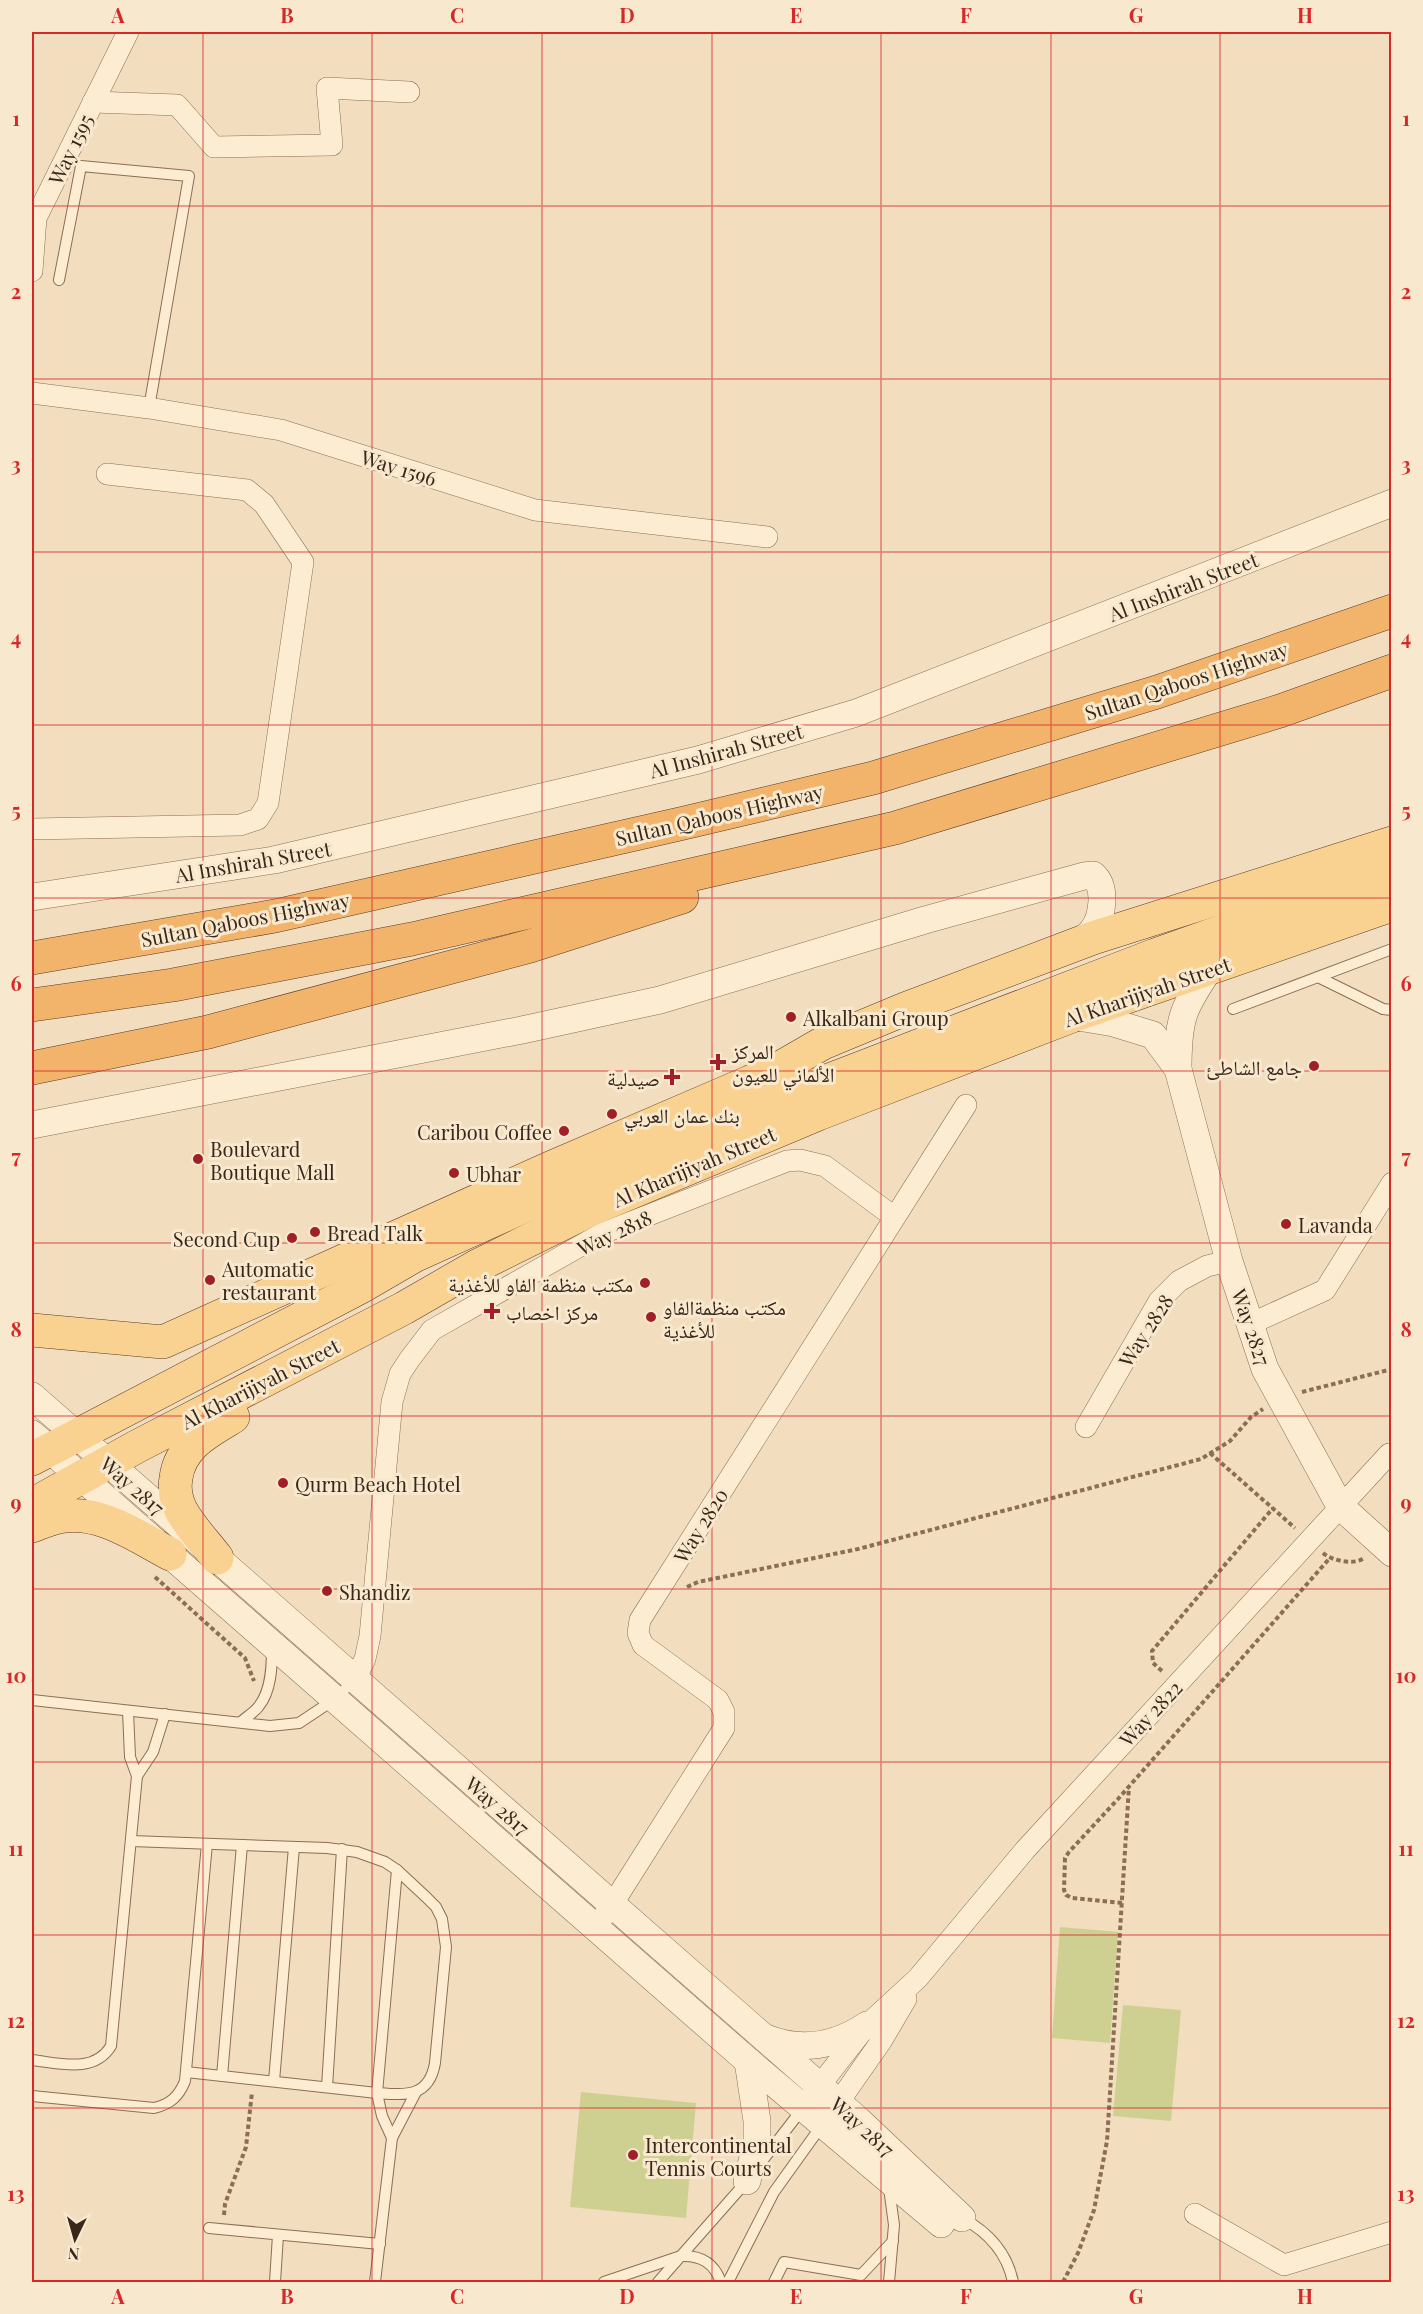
<svg xmlns="http://www.w3.org/2000/svg" width="1423" height="2314" font-family="'Playfair Display','Noto Naskh Arabic',serif">
<style>
.green{fill:#ced091}
.lines{fill:none;stroke-linecap:round;stroke-linejoin:round}
.service-casing{stroke:#8b6e55;stroke-width:12}
.minor-casing{stroke:#8b6e55;stroke-width:22}
.tertiary-casing{stroke:#8b6e55;stroke-width:28}
.primary-casing{stroke:#583c2a;stroke-width:34}
.trunk-casing{stroke:#583c2a;stroke-width:34}
.path{stroke:#8b6e55;stroke-width:4;stroke-dasharray:4.5 3;stroke-linecap:butt}
.service{stroke:#fcecd1;stroke-width:10}
.minor{stroke:#fcecd1;stroke-width:21}
.tertiary{stroke:#fcecd1;stroke-width:27}
.primary{stroke:#f9d191;stroke-width:33}
.trunk{stroke:#f2b36b;stroke-width:33}
.grid{fill:none;stroke:#d62828;stroke-width:1.5;stroke-opacity:0.55}
.poi-dot{fill:#a0202a;stroke:#f8e9ce;stroke-width:2}
.labels{text-anchor:middle;dominant-baseline:central;stroke-width:6;stroke-linejoin:round;paint-order:stroke}
.street-label{font-size:20px;fill:#39271b;stroke:#f8e9ce}
.poi-label{font-size:20px;fill:#39271b;stroke:#f8e9ce;text-anchor:start}
.neatline{fill:none;stroke:#d62828;stroke-width:2}
.grid-label{font-size:20px;text-anchor:middle;font-weight:bold;fill:#d62828}
</style>
<rect width="100%" height="100%" fill="#f2debe"/>
<!-- green -->
<g class="green">
<path d="M1060 1927 1118 1932 1110 2043 1052 2038Z"/>
<path d="M1123 2005 1181 2010 1171 2121 1113 2116Z"/>
<path d="M581 2092 696 2103 686 2218 570 2207Z"/>
</g>
<g class="lines">
<defs>
<g id="service">
<path d="M59 280 81 166 189 176 149 408"/>
<path d="M1318 977 1383 1009 1392 1010"/>
<path d="M1233 1009 1392 949"/>
<path d="M32 1700 270 1726 299 1723 335 1699 355 1679"/>
<path d="M241 1722C246 1717 255 1712 259 1706 271 1691 272 1667 272 1649"/>
<path d="M137 1776 153 1752 165 1714"/>
<path d="M131 1841 327 1848 357 1852 385 1862 397 1870 426 1897 436 1907 442 1919 446 1947 435 2063C429 2098 405 2095 377 2093L186 2072"/>
<path d="M32 2060C59 2063 94 2074 111 2046L137 1776 130 1757 128 1711"/>
<path d="M222 2076 242 1845"/>
<path d="M274 2081 294 1847"/>
<path d="M327 2087 342 1849"/>
<path d="M32 2096 154 2108C171 2104 179 2096 185 2081L207 1844"/>
<path d="M392 2138 382 2116 377 2093 397 1870"/>
<path d="M759 2165 803 2108"/>
<path d="M962 2218C988 2232 1007 2252 1013 2282"/>
<path d="M209 2228 380 2244"/>
<path d="M275 2282 278 2235"/>
<path d="M375 2282 392 2138 416 2092"/>
<path d="M604 2282 681 2256C701 2255 714 2263 721 2282"/>
<path d="M658 2282 746 2182"/>
<path d="M728 2282 774 2192 822 2125"/>
<path d="M774 2282 784 2262 861 2275 893 2241"/>
<path d="M889 2282 894 2225 889 2188"/>
</g>
<g id="minor">
<path d="M93 102 177 105 214 147 332 145 327 88 409 92"/>
<path d="M32 271 36 218 128 32"/>
<path d="M32 393 149 408 281 430 535 510 767 537"/>
<path d="M32 829 240 825 258 819 268 803 303 562 264 504 247 490 107 474"/>
<path d="M1250 1324 1325 1290 1392 1183"/>
<path d="M1086 1427 1159 1301 1179 1281 1207 1266 1229 1261"/>
<path d="M355 1679 365 1659 370 1636 392 1402 400 1374 409 1360 432 1330 603 1233 787 1161 800 1160 825 1166 894 1217"/>
<path d="M603 1917 612 1905 724 1728V1712L718 1700 643 1645 638 1633 640 1620 966 1105"/>
<path d="M810 2098 867 2025 918 1978 1025 1850 1389 1454"/>
<path d="M831 2113 882 2040 906 1999"/>
<path d="M1195 2214 1284 2265 1392 2232"/>
</g>
<g id="tertiary">
<path d="M32 897 274 860 698 760 856 713 1392 503"/>
<path d="M1210 968C1182 1009 1178 1019 1178 1069L1229 1261 1265 1369 1340 1506 1392 1553"/>
<path d="M1072 1016 1114 1023 1153 1035 1178 1069"/>
<path d="M32 1125 522 1030 660 1000 925 920 1084 876 1093 875C1107 887 1103 918 1092 931 1088 936 1082 940 1077 945"/>
<path d="M32 1396 857 2119 962 2218"/>
<path d="M32 1434 748 2061 941 2224"/>
<path d="M766 2038C801 2052 836 2046 867 2025"/>
<path d="M747 2181 757 2142V2121L748 2061"/>
</g>
<g id="primary">
<path d="M32 1330 163 1342 550 1168 750 1082 778 1069 823 1043 905 1009 1093 938 1392 843"/>
<path d="M32 1459 359 1288 414 1256 580 1181 811 1087 1155 955 1392 871"/>
<path d="M32 1505 136 1447 404 1308 477 1266 594 1208 818 1114 1072 1016 1392 905"/>
<path d="M32 1526C40 1523 50 1519 59 1517 99 1509 136 1536 170 1554"/>
<path d="M217 1558C205 1542 190 1527 181 1510 176 1500 174 1489 176 1478 180 1446 208 1432 233 1417"/>
</g>
<g id="trunk">
<path d="M32 958 275 916 684 823 873 778 1157 692 1392 611"/>
<path d="M32 1005 173 985 412 939 895 828 1280 711 1392 671"/>
<path d="M32 1068 208 1032 530 946 682 897"/>
</g>
</defs>
<!-- service casing -->
<use href="#service" class="service-casing"/>
<!-- minor casing -->
<use href="#minor" class="minor-casing"/>
<!-- tertiary casing -->
<use href="#tertiary" class="tertiary-casing"/>
<!-- primary casing -->
<use href="#primary" class="primary-casing"/>
<!-- trunk casing -->
<use href="#trunk" class="trunk-casing"/>
<!-- path -->
<g class="path">
<path d="M1302 1392 1392 1369"/>
<path d="M1210 1453 1295 1528"/>
<path d="M1323 1553C1332 1561 1356 1566 1365 1557"/>
<path d="M155 1577 245 1658 254 1681"/>
<path d="M687 1587 698 1582 858 1549 1201 1459 1230 1441 1251 1417 1263 1409"/>
<path d="M1162 1671 1153 1663 1152 1651 1273 1508"/>
<path d="M1122 1903 1072 1898 1066 1895 1064 1890 1065 1858 1069 1852 1118 1799 1329 1559"/>
<path d="M224 2215 225 2204 246 2147 252 2092"/>
<path d="M1063 2282 1078 2253 1094 2210 1107 2141 1129 1786"/>
</g>
<!-- service -->
<use href="#service" class="service"/>
<!-- minor -->
<use href="#minor" class="minor"/>
<!-- tertiary -->
<use href="#tertiary" class="tertiary"/>
<!-- primary -->
<use href="#primary" class="primary"/>
<!-- trunk -->
<use href="#trunk" class="trunk"/>
</g>
<!-- grid -->
<path class="grid" d="M203 32V2282M372 32V2282M542 32V2282M712 32V2282M881 32V2282M1051 32V2282M1220 32V2282M32 206H1392M32 379H1392M32 552H1392M32 725H1392M32 898H1392M32 1071H1392M32 1243H1392M32 1416H1392M32 1589H1392M32 1762H1392M32 1935H1392M32 2108H1392"/>
<!-- markers -->
<g class="poi-dot">
<circle cx="791" cy="1017" r="6"/>
<path d="M715 1053h6v6h6v6h-6v6h-6v-6h-6v-6h6z"/>
<circle cx="1314" cy="1066" r="6"/>
<path d="M669 1068h6v6h6v6h-6v6h-6v-6h-6v-6h6z"/>
<circle cx="612" cy="1114" r="6"/>
<circle cx="564" cy="1131" r="6"/>
<circle cx="198" cy="1159" r="6"/>
<circle cx="454" cy="1173" r="6"/>
<circle cx="1286" cy="1224" r="6"/>
<circle cx="315" cy="1232" r="6"/>
<circle cx="292" cy="1238" r="6"/>
<circle cx="210" cy="1280" r="6"/>
<circle cx="645" cy="1283" r="6"/>
<path d="M489 1302h6v6h6v6h-6v6h-6v-6h-6v-6h6z"/>
<circle cx="651" cy="1317" r="6"/>
<circle cx="283" cy="1483" r="6"/>
<circle cx="327" cy="1591" r="6"/>
<circle cx="633" cy="2155" r="6"/>
</g>
<g class="labels">
<!-- street labels -->
<g class="street-label">
<text transform="translate(70 149) rotate(-64)">Way 1595</text>
<text transform="translate(399 467) rotate(17)">Way 1596</text>
<text transform="translate(1183 586) rotate(-21)">Al Inshirah Street</text>
<text transform="translate(1186 680) rotate(-18)">Sultan Qaboos Highway</text>
<text transform="translate(726 750) rotate(-15)">Al Inshirah Street</text>
<text transform="translate(719 814) rotate(-13)">Sultan Qaboos Highway</text>
<text transform="translate(253 861) rotate(-10)">Al Inshirah Street</text>
<text transform="translate(245 919) rotate(-11)">Sultan Qaboos Highway</text>
<text transform="translate(1147 991) rotate(-19)">Al Kharijiyah Street</text>
<text transform="translate(694 1166) rotate(-23)">Al Kharijiyah Street</text>
<text transform="translate(614 1232) rotate(-25)">Way 2818</text>
<text transform="translate(1252 1327) rotate(71)">Way 2827</text>
<text transform="translate(1145 1330) rotate(-57)">Way 2828</text>
<text transform="translate(260 1383) rotate(-27)">Al Kharijiyah Street</text>
<text transform="translate(133 1485) rotate(41)">Way 2817</text>
<text transform="translate(700 1525) rotate(-58)">Way 2820</text>
<text transform="translate(1150 1713) rotate(-47)">Way 2822</text>
<text transform="translate(498 1805) rotate(41)">Way 2817</text>
<text transform="translate(863 2126) rotate(42)">Way 2817</text>
</g>
<!-- poi labels -->
<g class="poi-label">
<text x="803" y="1017">Alkalbani Group</text>
<text x="732" y="1050">المركز<tspan x="732" dy="23">الألماني للعيون</tspan></text>
<text x="1302" y="1066" text-anchor="end">جامع الشاطئ</text>
<text x="660" y="1077" text-anchor="end">صيدلية</text>
<text x="624" y="1114">بنك عمان العربي</text>
<text x="552" y="1131" text-anchor="end">Caribou Coffee</text>
<text x="210" y="1148">Boulevard<tspan x="210" dy="23">Boutique Mall</tspan></text>
<text x="466" y="1173">Ubhar</text>
<text x="1298" y="1224">Lavanda</text>
<text x="327" y="1232">Bread Talk</text>
<text x="280" y="1238" text-anchor="end">Second Cup</text>
<text x="222" y="1268">Automatic<tspan x="222" dy="23">restaurant</tspan></text>
<text x="633" y="1283" text-anchor="end">مكتب منظمة الفاو للأغذية</text>
<text x="663" y="1306">مكتب منظمةالفاو<tspan x="663" dy="23">للأغذية</tspan></text>
<text x="506" y="1311">مركز اخصاب</text>
<text x="295" y="1483">Qurm Beach Hotel</text>
<text x="339" y="1591">Shandiz</text>
<text x="645" y="2144">Intercontinental<tspan x="645" dy="23">Tennis Courts</tspan></text>
</g>
</g>
<!-- border -->
<rect width="1423" height="2314" fill="none" stroke="#f8e9ce" stroke-width="66"/>
<!-- north arrow -->
<g transform="translate(75 2239) rotate(185)" stroke="#f8e9ce" stroke-width="4.5" paint-order="stroke">
<path d="M0-4.5L10 22L0 15L-10 22Z" fill="#39271b"/>
<text y="-9" font-size="16" font-weight="bold" text-anchor="middle" fill="#39271b">N</text>
</g>
<rect x="33" y="33" width="1357" height="2248" class="neatline"/>
<g class="grid-label">
<text x="118" y="23">A</text>
<text x="287" y="23">B</text>
<text x="457" y="23">C</text>
<text x="627" y="23">D</text>
<text x="796" y="23">E</text>
<text x="966" y="23">F</text>
<text x="1136" y="23">G</text>
<text x="1305" y="23">H</text>
<text x="16" y="126">1</text>
<text x="1406" y="126">1</text>
<text x="16" y="299">2</text>
<text x="1406" y="299">2</text>
<text x="16" y="472">3</text>
<text x="1406" y="472">3</text>
<text x="16" y="645">4</text>
<text x="1406" y="645">4</text>
<text x="16" y="818">5</text>
<text x="1406" y="818">5</text>
<text x="16" y="991">6</text>
<text x="1406" y="991">6</text>
<text x="16" y="1164">7</text>
<text x="1406" y="1164">7</text>
<text x="16" y="1337">8</text>
<text x="1406" y="1337">8</text>
<text x="16" y="1510">9</text>
<text x="1406" y="1510">9</text>
<text x="16" y="1683">10</text>
<text x="1406" y="1683">10</text>
<text x="16" y="1856">11</text>
<text x="1406" y="1856">11</text>
<text x="16" y="2028">12</text>
<text x="1406" y="2028">12</text>
<text x="16" y="2201">13</text>
<text x="1406" y="2201">13</text>
<text x="118" y="2304">A</text>
<text x="287" y="2304">B</text>
<text x="457" y="2304">C</text>
<text x="627" y="2304">D</text>
<text x="796" y="2304">E</text>
<text x="966" y="2304">F</text>
<text x="1136" y="2304">G</text>
<text x="1305" y="2304">H</text>
</g>
</svg>
